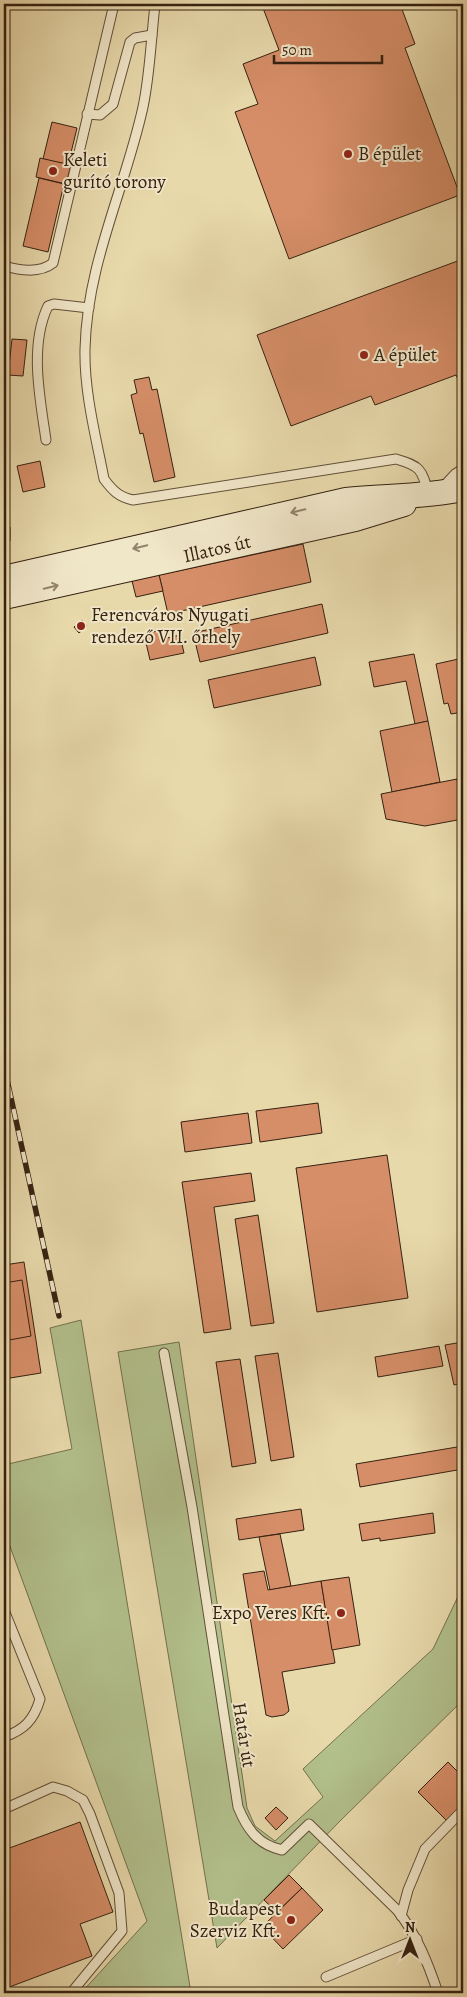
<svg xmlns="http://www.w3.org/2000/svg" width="467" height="1997" font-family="Alegreya,serif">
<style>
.green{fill:#b2c08c;stroke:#74704e}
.building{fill:#d68e68;stroke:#352111}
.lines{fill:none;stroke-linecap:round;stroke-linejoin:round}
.lane-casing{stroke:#624f38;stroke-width:11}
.secondary-casing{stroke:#352111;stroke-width:26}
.lane{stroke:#f0e6c8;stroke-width:9}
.secondary{stroke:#f0e6c8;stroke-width:24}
.rail-casing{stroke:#352111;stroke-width:5.5}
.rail{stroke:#f0e6c8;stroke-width:4;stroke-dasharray:11;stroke-linecap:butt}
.oneway{stroke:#92846c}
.poi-dot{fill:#8f2418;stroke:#f0e6c8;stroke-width:2}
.labels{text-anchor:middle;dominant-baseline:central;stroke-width:4;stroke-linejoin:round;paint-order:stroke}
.poi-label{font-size:19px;fill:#352111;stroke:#f0e6c8;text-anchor:start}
.street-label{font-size:19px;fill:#352111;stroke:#f0e6c8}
</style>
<rect width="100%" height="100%" fill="#e8d9ab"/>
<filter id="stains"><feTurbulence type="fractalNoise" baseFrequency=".004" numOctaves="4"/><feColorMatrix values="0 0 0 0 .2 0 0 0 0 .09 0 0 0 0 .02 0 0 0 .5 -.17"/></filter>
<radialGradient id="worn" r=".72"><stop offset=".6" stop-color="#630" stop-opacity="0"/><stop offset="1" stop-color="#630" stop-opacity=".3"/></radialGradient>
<!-- green -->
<g class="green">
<path d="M81 1320 178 1914 191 1993H81L147 1921 4 1530V1465L72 1449 50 1328Z"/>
<path d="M179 1342 247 1808 255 1826 275 1841 323 1797 303 1769 433 1649 463 1586V1700L340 1821 217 1948 118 1352Z"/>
</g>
<!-- building -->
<g class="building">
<path d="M275 4H400L415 44 405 48 460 195 289 259 235 112 258 104 243 64 279 50 263 8Z"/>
<path d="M52 122 77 128 68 165 43 159Z"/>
<path d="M40 158 71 165 66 184 36 177Z"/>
<path d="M39 178 64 184 48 252 23 246Z"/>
<path d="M463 259V385L461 386 456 375 375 405 371 396 291 426 257 335Z"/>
<path d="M12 339 27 340 23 376 8 375Z"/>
<path d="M149 377 152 390 157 389 175 477 154 482 143 433 140 434 131 395 137 393 134 380Z"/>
<path d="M40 461 45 487 23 492 17 466Z"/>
<path d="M4 526 10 527V541H4Z"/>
<path d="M303 544 311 582 168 614 159 575Z"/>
<path d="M159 575 163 591 136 597 132 581Z"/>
<path d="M322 604 328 633 200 662 193 633Z"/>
<path d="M82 620 87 626 79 633 74 627Z"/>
<path d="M161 630 163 639 180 635 184 653 150 660 144 634Z"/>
<path d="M414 654 428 721 415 724 406 681 374 687 369 662Z"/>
<path d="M315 657 321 685 214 708 208 680Z"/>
<path d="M463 658V712L451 714 448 703 444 704 436 664Z"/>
<path d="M428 721 440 782 392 792 380 731Z"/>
<path d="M457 779 463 819 425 826 386 819 381 794Z"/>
<path d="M318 1103 322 1133 260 1142 256 1111Z"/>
<path d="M248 1113 252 1143 185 1152 181 1122Z"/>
<path d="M387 1155 408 1298 317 1312 296 1168Z"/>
<path d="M251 1173 255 1201 214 1207 231 1329 204 1333 182 1182Z"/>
<path d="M258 1215 274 1323 251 1326 235 1219Z"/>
<path d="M24 1262 41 1373 4 1379V1265Z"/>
<path d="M22 1280 31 1336 4 1341V1283Z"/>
<path d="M463 1342V1383L454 1385 445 1345Z"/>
<path d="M439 1346 443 1366 378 1377 375 1357Z"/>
<path d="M278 1353 294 1457 271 1461 255 1356Z"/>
<path d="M240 1359 256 1463 232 1467 216 1362Z"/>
<path d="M463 1446V1469L360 1487 356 1464Z"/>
<path d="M301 1509 304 1530 239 1540 236 1519Z"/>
<path d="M433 1513 435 1533 380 1541V1538L362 1541 359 1524Z"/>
<path d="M280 1534 291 1586 270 1590 259 1537Z"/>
<path d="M264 1571 268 1590 321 1581 335 1663 282 1672 289 1711 284 1715 272 1717 266 1715 243 1574Z"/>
<path d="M349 1577 360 1645 332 1650 321 1581Z"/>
<path d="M448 1762 463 1777V1806L448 1822 418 1792Z"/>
<path d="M276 1807 288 1818 276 1830 265 1818Z"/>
<path d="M80 1822 113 1912 80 1924 92 1956 4 1989V1850Z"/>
<path d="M289 1875 302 1888 277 1912 264 1900Z"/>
<path d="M302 1888 323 1910 283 1949 262 1927Z"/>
</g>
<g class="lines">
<defs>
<g id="lane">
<path d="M155 5C151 39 150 74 143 107 125 189 87 263 85 349 84 392 96 437 104 479 113 491 119 497 133 500L396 459C420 466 422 469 428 493"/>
<path d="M87 114 100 115 113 104 130 42 135 38 152 35"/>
<path d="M4 266C19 270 39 274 53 263L114 4"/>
<path d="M46 440C40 398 29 346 48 306L54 304 89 308"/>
<path d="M443 487 455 474 463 469"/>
<path d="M164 1353 192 1507 238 1807C247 1829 258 1845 282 1850L309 1824 397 1910C417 1935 428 1963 438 1993"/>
<path d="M4 1610 40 1699C34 1720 24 1730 4 1737"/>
<path d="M4 1809 53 1787 67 1791 83 1800 90 1814 119 1893 122 1931 71 1993"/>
<path d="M401 1916 408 1890 425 1849 463 1810"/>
<path d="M326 1977 417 1939"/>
</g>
<g id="secondary">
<path d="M4 578 346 500C385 496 424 497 463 489"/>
<path d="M4 597 355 519 404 504"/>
</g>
</defs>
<!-- lane casing -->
<use href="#lane" class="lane-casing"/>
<!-- secondary casing -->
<use href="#secondary" class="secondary-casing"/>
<!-- lane -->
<use href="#lane" class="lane"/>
<!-- secondary -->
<use href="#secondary" class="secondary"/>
<defs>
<path id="rail" d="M4 1066 59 1316"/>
</defs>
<!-- rail casing -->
<use href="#rail" class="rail-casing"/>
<!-- rail -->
<use href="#rail" class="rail"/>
</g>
<!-- one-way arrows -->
<defs><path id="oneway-shaft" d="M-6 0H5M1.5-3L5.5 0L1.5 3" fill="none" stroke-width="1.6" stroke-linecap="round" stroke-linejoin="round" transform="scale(1.25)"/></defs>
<g class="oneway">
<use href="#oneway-shaft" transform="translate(298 511) rotate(167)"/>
<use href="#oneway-shaft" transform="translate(140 547) rotate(167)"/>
<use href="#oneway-shaft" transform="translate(51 587) rotate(-13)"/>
</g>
<!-- markers -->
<g class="poi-dot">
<circle cx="348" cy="154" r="5"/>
<circle cx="53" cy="171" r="5"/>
<circle cx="364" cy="355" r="5"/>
<circle cx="81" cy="626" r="5"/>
<circle cx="341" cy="1613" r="5"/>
<circle cx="291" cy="1920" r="5"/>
</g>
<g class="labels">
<!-- poi labels -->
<g class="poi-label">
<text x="358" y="154">B épület</text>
<text x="63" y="160">Keleti<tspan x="63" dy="22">gurító torony</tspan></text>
<text x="374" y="355">A épület</text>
<text x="91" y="615">Ferencváros Nyugati<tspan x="91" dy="22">rendező VII. őrhely</tspan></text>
<text x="331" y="1613" text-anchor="end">Expo Veres Kft.</text>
<text x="281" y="1909" text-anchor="end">Budapest<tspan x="281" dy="22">Szerviz Kft.</tspan></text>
</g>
<!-- street labels -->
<g class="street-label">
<text transform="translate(217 549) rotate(-13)">Illatos út</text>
<text transform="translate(244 1735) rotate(81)">Határ út</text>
</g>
</g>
<!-- margin -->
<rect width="467" height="1997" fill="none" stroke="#e8d9ab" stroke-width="20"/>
<rect x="5" y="5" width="457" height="1987" fill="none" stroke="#352111" stroke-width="2.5"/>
<rect x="10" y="10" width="447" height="1977" fill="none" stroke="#352111"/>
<!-- north arrow -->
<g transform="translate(410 1940)" stroke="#f0e6c8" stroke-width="4" paint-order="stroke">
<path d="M0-4L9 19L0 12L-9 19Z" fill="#352111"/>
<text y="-8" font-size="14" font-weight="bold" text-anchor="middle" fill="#352111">N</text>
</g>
<!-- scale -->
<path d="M274 55v8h108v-8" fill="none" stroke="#352111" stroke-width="2.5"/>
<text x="282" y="55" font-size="15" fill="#352111" stroke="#f0e6c8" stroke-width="4" paint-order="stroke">50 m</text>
<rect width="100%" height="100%" filter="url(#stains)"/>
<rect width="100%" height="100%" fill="url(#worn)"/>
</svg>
